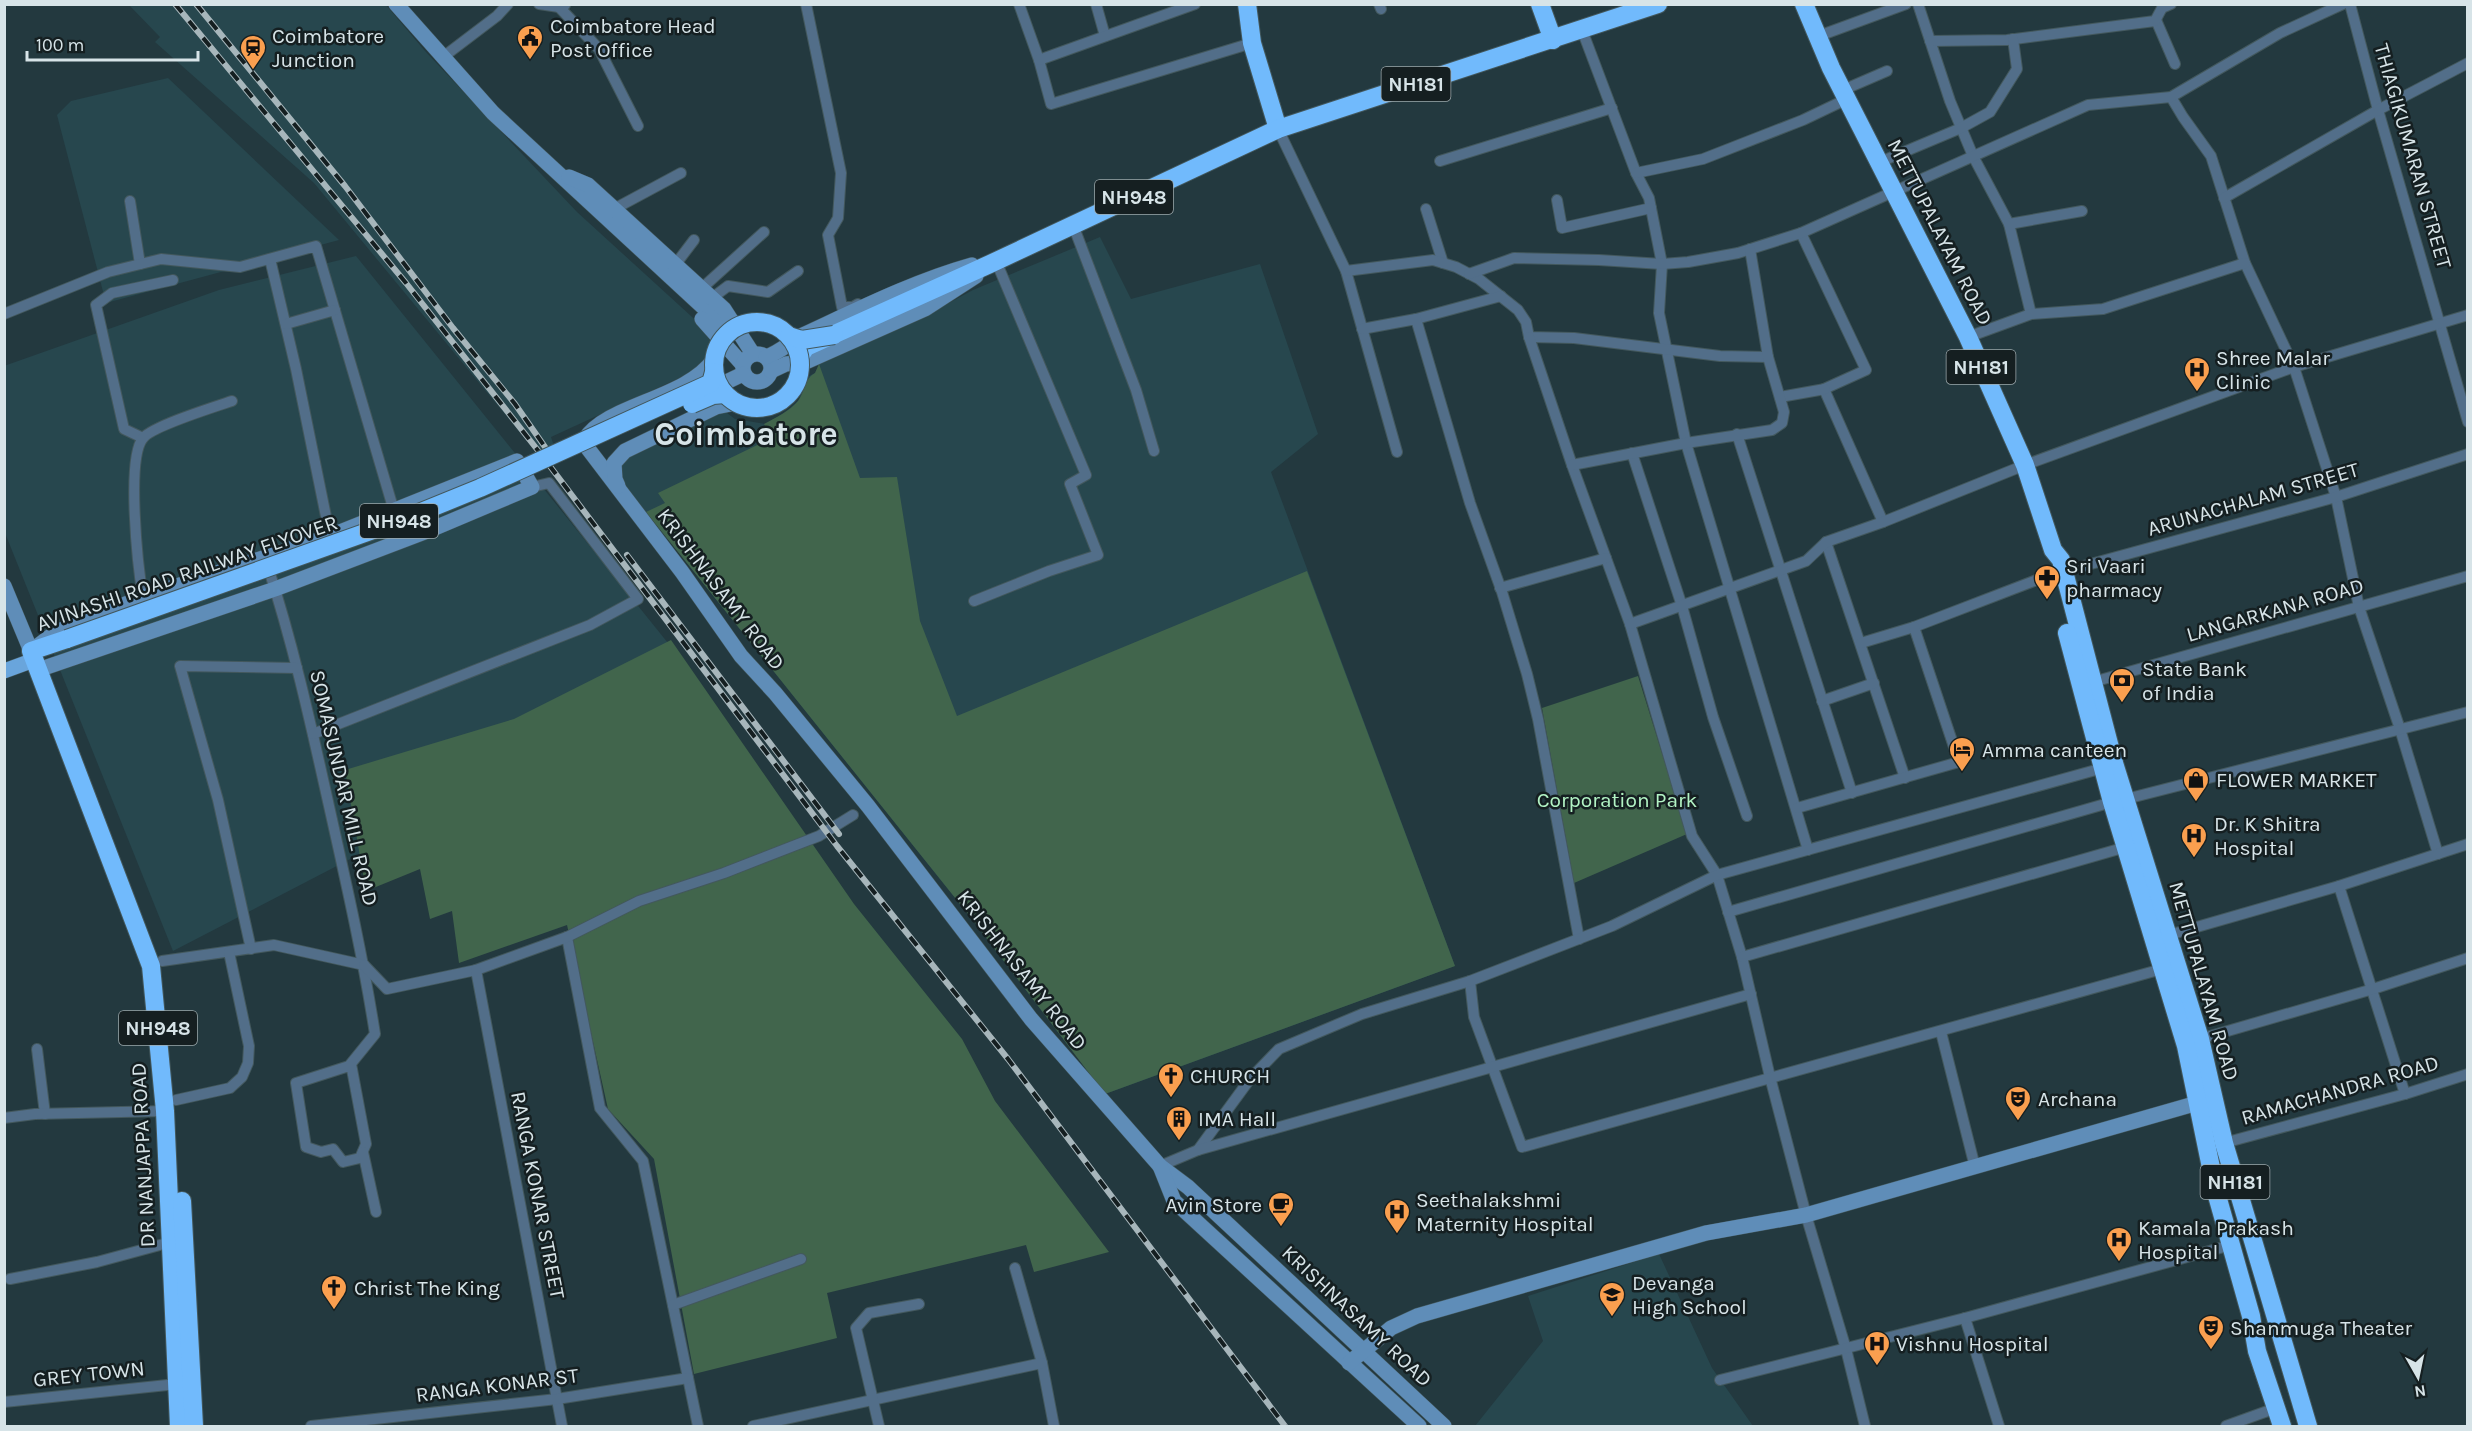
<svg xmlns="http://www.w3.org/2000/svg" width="2472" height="1431" font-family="Karla,sans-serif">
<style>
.built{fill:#27474e}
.green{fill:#41654c}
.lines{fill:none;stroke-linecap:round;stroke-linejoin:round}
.street-casing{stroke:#43585d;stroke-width:12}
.secondary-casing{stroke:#43585d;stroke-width:16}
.primary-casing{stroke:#43585d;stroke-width:16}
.highway-casing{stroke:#43585d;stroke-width:20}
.street{stroke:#526e89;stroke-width:10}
.secondary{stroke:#5f8db8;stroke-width:15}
.primary{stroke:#69a5dc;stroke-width:15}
.highway{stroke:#71bafc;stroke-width:18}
.rail-casing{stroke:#a7b6bb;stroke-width:6}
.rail{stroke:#151f21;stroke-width:4;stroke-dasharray:11;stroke-linecap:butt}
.highway-bridge-casing{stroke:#43585d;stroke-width:20;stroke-linecap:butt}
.highway-bridge{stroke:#71bafc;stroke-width:18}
.labels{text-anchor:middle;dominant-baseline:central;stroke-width:5;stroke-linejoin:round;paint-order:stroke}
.shield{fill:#151f21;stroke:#9da9ac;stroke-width:1.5}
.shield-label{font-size:20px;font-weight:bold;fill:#d7e4e8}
.poi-label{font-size:21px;fill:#d7e4e8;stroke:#151f21;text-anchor:start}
.street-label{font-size:21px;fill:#d7e4e8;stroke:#151f21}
.park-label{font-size:21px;fill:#b3f4c5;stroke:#151f21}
.town-label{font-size:33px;font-weight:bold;fill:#d7e4e8;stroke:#151f21}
</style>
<rect width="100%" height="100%" fill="#23393f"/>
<!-- built -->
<g class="built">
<path d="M129 5H386L425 51 577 212 714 337 703 367 551 437 555 449 537 453 314 183 155 42 160 37Z"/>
<path d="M168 78 339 240 106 303 57 115 71 101Z"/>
<path d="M1100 237 1131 299 1260 264 1318 434 1271 472 1455 966 1105 1094 968 914 618 477 620 464 627 456 717 412 727 413 735 419 765 424 784 413 798 401 809 376 815 373 819 364 932 312 973 290Z"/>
<path d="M356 256 697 679 173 951 5 533 4 366 219 290Z"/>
<path d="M1659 1254 1712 1368 1753 1426H1475L1543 1341 1528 1296Z"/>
</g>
<!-- green -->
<g class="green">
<path d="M819 364 860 478 897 477 920 621 957 716 1307 571 1455 966 1105 1094 968 914 646 512 665 503 658 493 772 438 764 424C775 418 790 411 798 401 805 392 804 379 815 373Z"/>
<path d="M671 640 854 904 962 1039 995 1101 1109 1252 1034 1272 1026 1245 827 1293 837 1338 694 1374 654 1159 608 1109 567 925 459 963 452 911 430 919 420 869 366 891 345 770 514 719Z"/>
<path d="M1638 676 1687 834 1574 883 1542 708Z"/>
</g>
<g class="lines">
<defs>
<g id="street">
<path d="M539 4 559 7 565 5"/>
<path d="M806 4 841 173 838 218 828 235 842 307H853L858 304"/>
<path d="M1019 4 1039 60 1051 104 1252 43"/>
<path d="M1096 4 1105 36"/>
<path d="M1379 4 1381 9"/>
<path d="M1918 4 1950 101 1973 156 2009 224"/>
<path d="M2350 4 2378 110 2468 422"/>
<path d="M559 7 599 49 638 126"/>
<path d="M2156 20 2175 64"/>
<path d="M1582 30 1636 173 1649 198 1662 264 1659 313 1686 443 1808 850"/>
<path d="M1816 37 1906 4"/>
<path d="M1930 41 2007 40 2155 21 2162 8 2171 4"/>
<path d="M443 57 497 16 508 4"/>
<path d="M1039 60 1195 4"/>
<path d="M1843 90 1887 71"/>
<path d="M2171 97 2183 117 2211 156 2245 263 2294 367 2336 497 2359 607 2400 729 2438 854"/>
<path d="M1278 129 1346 271 1397 452"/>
<path d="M1440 161 1612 108"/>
<path d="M1880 162 1961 128 1990 112 2017 69 2013 39"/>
<path d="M1636 173 1703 159 1803 120 1847 99"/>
<path d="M2224 198 2378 110 2468 63"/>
<path d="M1557 200 1562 228 1651 208"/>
<path d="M130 201 140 264"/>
<path d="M614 209 681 173"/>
<path d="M1426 209 1443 263"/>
<path d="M1073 225 1136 390 1154 451"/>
<path d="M1801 233 1866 370 1824 389 1883 522"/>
<path d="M270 259 296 369 330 536"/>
<path d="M675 265 694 240"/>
<path d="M1346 271 1433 260 1456 267 1479 279 1518 310 1526 322 1529 337 1574 338 1720 356 1768 357"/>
<path d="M1469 274 1514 258 1599 260 1662 264 1688 262 1738 253 1801 233 2088 105 2171 97 2280 33 2343 4"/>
<path d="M701 289 764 232"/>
<path d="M712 298 728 286 768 292 798 271"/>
<path d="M4 314 108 272 161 259 240 267 316 246 394 511"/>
<path d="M2031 314 2009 224 2082 211"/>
<path d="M1416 319 1501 296"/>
<path d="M286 324 335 310"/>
<path d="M1362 329 1416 319 1470 503 1502 592 1527 674 1538 719 1579 939"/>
<path d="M1529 337 1572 465 1630 624 1692 836 1717 875 1742 957 1770 1077 1806 1215 1846 1349 1865 1426"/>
<path d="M1968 337 2031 314 2103 309 2245 263"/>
<path d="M1780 397 1825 389"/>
<path d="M1737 434 1852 793"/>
<path d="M143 438 124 429 96 305 112 293 173 280"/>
<path d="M1632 453 1682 606 1713 717 1747 816"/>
<path d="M1572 465 1686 443 1772 430 1782 423 1784 412 1768 357 1750 249"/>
<path d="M1826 542 1905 778"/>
<path d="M267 564C293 643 311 725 329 806 346 882 363 957 375 1034L349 1066 296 1083 306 1147 321 1152 333 1149 343 1162 360 1158 366 1144 351 1064"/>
<path d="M1500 588 1606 558"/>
<path d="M143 597C138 568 126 459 143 438 153 426 214 407 232 401"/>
<path d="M974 601 1049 571 1098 555 1070 484 1086 475 996 261"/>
<path d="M1630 624 1806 561 1826 542 1883 522 2025 465 2294 367 2468 315"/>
<path d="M1861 643 1914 627 2047 576 2336 497 2468 454"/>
<path d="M2093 682 2468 576"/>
<path d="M1822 701 1874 683"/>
<path d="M313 734 590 625 638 599 549 483 532 487"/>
<path d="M2126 799 2468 712"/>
<path d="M1797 808 1959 762 1914 627"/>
<path d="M2339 886 2405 1094"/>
<path d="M1728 912 2112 802"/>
<path d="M2169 935 2339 886 2468 844"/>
<path d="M567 937 600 1108 643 1161 698 1426"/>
<path d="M251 949 218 800 180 666 297 668"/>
<path d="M1742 957 2126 847"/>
<path d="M162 961 274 945 364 965"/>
<path d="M364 965 387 989 476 970 567 937 639 901 724 873 819 836 853 815"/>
<path d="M476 970 562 1426"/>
<path d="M1470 981 1474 1017 1522 1147 2162 969"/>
<path d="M1941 1032 1975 1167"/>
<path d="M2200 1039 2373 989 2468 958"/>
<path d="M37 1049 45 1114"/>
<path d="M176 1100 230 1088 242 1077 248 1063 249 1046 229 952"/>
<path d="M4 1118 35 1114 165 1111"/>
<path d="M2224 1143 2405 1094 2468 1074"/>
<path d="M1198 1150 1250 1079 1279 1049 1362 1014 1470 981 1612 926 1717 875 2103 768"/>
<path d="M363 1152 376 1212"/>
<path d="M1160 1166 1198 1150 1751 994"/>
<path d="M1015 1268 1042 1363 1054 1426"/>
<path d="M10 1279 97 1262 171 1242"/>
<path d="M673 1305 801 1259"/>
<path d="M1965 1318 1999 1426"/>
<path d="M1720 1380 1965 1318 2231 1245"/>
<path d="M4 1402 177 1384"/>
<path d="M311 1426 557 1399 688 1378"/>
<path d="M753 1426 1042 1363"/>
<path d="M879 1426 856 1328 869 1313 919 1304"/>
<path d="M2226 1426 2276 1408"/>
</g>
<g id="secondary">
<path d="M396 4 493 113 730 332"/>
<path d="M569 177 588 185 724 309 753 354"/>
<path d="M702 319 743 365"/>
<circle cx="757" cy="368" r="14"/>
<path d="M766 357C781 352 791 341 805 334 859 309 915 281 972 265"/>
<path d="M714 359C687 399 607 404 585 439L586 446 682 572 741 656 775 693 868 806 1031 1019 1160 1166 1188 1187 1444 1426"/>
<path d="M771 371 786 364 808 361 925 309 976 276"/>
<path d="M722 384 743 374"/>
<path d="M618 486 615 479 614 463 625 451 716 407 736 403"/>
<path d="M4 586 31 651 56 632 143 597 330 536 517 461 532 487 430 530 275 589 38 670"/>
<path d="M1160 1166 1174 1201 1419 1426"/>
<path d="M1349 1363 1391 1328 1417 1316 1706 1233 1806 1215 2208 1100"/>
</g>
<path id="primary" d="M4 671 34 660"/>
<g id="highway">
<path d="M1247 4 1252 43 1278 129"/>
<path d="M1540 4 1553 40"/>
<path d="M1804 4 1831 68 1968 337 2025 465 2053 550 2061 560 2114 763 2200 1039 2224 1143 2308 1426"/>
<path d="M800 356 806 347 990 264 1278 129 1658 4"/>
<path d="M2067 633 2112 802 2186 1046 2216 1192 2251 1316 2257 1351 2282 1426"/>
<path d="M67 639 31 651 151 966 165 1111 179 1426"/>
<path d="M182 1201 194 1426"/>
</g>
</defs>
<!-- street casing -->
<use href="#street" class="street-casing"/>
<!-- secondary casing -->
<use href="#secondary" class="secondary-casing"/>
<!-- primary casing -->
<use href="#primary" class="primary-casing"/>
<!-- highway casing -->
<use href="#highway" class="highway-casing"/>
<!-- street -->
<use href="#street" class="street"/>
<!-- secondary -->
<use href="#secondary" class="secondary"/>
<!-- primary -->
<use href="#primary" class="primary"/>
<!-- highway -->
<use href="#highway" class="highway"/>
<defs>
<g id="rail">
<path d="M175 4 406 283 540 453 837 846 1008 1059 1285 1426"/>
<path d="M196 4 345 186 453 328 515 404 545 447"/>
<path d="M627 555 839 834"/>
</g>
</defs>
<!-- rail casing -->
<use href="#rail" class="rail-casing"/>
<!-- rail -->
<use href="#rail" class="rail"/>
<defs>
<g id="highway-bridge">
<circle cx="757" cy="365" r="43"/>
<path d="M789 336 802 340 834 335"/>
<path d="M692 404 713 395 725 394"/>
<path d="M67 639 404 519 480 488 711 383 714 372"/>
</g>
</defs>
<!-- highway-bridge casing -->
<use href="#highway-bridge" class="highway-bridge-casing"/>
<!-- highway-bridge -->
<use href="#highway-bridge" class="highway-bridge"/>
</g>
<!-- icons -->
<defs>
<symbol id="civic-pin" viewBox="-11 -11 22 30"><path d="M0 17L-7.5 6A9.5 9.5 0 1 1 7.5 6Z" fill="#fa9f4f" stroke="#151f21"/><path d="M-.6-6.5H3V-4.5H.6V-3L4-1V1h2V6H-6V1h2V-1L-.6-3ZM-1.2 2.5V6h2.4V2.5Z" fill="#111"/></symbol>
<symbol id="station-pin" viewBox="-11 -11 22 30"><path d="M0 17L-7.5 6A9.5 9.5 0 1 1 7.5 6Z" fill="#fa9f4f" stroke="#151f21"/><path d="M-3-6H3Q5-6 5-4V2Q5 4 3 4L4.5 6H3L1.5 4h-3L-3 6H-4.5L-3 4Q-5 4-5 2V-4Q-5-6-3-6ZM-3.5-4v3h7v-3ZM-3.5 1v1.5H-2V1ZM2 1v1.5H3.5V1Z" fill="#111"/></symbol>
<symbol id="hospital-pin" viewBox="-11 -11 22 30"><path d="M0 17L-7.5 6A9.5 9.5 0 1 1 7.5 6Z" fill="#fa9f4f" stroke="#151f21"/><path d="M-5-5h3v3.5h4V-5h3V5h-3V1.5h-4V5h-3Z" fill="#111"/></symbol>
<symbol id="pharmacy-pin" viewBox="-11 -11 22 30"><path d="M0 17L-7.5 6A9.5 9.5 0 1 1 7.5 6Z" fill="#fa9f4f" stroke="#151f21"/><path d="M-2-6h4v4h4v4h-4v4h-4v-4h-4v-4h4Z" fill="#111"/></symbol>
<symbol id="bank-pin" viewBox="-11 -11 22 30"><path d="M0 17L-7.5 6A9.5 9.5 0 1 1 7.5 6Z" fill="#fa9f4f" stroke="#151f21"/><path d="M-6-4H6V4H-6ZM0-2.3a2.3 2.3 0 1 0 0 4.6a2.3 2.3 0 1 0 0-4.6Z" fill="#111"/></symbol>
<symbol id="hotel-pin" viewBox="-11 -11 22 30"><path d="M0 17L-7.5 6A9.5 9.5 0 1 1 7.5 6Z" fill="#fa9f4f" stroke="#151f21"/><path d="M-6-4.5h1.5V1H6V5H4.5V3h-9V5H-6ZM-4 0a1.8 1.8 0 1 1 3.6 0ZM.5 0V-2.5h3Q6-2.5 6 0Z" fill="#111"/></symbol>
<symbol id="shop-pin" viewBox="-11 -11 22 30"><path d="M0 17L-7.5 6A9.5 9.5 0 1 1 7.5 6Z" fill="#fa9f4f" stroke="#151f21"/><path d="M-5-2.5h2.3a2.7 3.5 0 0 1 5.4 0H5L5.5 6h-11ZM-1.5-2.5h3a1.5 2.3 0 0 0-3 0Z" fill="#111"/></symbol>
<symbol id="church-pin" viewBox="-11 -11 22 30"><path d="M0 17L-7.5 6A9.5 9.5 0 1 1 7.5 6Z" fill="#fa9f4f" stroke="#151f21"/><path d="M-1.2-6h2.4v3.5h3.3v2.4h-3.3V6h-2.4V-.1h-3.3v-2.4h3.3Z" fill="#111"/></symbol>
<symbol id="theatre-pin" viewBox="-11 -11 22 30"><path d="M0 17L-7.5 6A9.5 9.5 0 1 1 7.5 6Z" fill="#fa9f4f" stroke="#151f21"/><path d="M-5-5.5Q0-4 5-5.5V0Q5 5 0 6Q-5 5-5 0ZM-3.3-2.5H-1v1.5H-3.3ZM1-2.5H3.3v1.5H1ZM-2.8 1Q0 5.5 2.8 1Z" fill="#111"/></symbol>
<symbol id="building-pin" viewBox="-11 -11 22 30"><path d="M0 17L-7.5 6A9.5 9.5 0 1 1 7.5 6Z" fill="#fa9f4f" stroke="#151f21"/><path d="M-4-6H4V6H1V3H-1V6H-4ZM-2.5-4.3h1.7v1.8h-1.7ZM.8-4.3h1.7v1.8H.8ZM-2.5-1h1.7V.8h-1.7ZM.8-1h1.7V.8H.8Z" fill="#111"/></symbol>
<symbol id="cafe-pin" viewBox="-11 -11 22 30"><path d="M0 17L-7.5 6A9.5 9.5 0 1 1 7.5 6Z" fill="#fa9f4f" stroke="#151f21"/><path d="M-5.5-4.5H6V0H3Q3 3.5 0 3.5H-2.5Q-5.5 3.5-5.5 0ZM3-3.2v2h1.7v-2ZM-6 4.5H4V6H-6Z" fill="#111"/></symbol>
<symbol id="school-pin" viewBox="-11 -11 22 30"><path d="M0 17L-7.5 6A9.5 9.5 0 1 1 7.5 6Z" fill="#fa9f4f" stroke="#151f21"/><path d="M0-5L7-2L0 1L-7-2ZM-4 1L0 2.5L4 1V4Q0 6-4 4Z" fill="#111"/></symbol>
</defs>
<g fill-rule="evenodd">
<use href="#civic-pin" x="515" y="23" width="30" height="40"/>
<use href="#station-pin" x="238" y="33" width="30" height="40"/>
<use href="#hospital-pin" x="2182" y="355" width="30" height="40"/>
<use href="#pharmacy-pin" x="2032" y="563" width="30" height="40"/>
<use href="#bank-pin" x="2107" y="666" width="30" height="40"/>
<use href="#hotel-pin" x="1947" y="735" width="30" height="40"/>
<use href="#shop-pin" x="2181" y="765" width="30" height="40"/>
<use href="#hospital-pin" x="2179" y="821" width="30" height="40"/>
<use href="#church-pin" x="1156" y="1061" width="30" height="40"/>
<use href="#theatre-pin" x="2003" y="1084" width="30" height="40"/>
<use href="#building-pin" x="1164" y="1104" width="30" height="40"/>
<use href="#cafe-pin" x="1266" y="1190" width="30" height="40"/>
<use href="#hospital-pin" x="1382" y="1197" width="30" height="40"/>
<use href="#hospital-pin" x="2104" y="1225" width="30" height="40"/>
<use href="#church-pin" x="319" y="1273" width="30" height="40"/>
<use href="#school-pin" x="1597" y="1280" width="30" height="40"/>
<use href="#theatre-pin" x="2196" y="1313" width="30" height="40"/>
<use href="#hospital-pin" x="1862" y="1329" width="30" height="40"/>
</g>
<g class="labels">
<!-- shield labels -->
<g class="shield">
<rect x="1381.5" y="67" width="69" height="34" rx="4.5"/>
<rect x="1095" y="180" width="78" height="34" rx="4.5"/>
<rect x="1946.5" y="350" width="69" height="34" rx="4.5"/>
<rect x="360" y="504" width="78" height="34" rx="4.5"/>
<rect x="119" y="1011" width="78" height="34" rx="4.5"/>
<rect x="2200.5" y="1165" width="69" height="34" rx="4.5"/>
</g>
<g class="shield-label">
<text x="1416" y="84">NH181</text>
<text x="1134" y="197">NH948</text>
<text x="1981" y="367">NH181</text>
<text x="399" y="521">NH948</text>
<text x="158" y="1028">NH948</text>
<text x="2235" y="1182">NH181</text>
</g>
<!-- poi labels -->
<g class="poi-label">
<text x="550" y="26">Coimbatore Head<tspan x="550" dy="24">Post Office</tspan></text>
<text x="272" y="36">Coimbatore<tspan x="272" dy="24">Junction</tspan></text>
<text x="2216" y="358">Shree Malar<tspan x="2216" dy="24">Clinic</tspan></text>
<text x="2066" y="566">Sri Vaari<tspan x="2066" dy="24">pharmacy</tspan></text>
<text x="2142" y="669">State Bank<tspan x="2142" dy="24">of India</tspan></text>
<text x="1982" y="750">Amma canteen</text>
<text x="2216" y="780">FLOWER MARKET</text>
<text x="2214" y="824">Dr. K Shitra<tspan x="2214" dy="24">Hospital</tspan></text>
<text x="1190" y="1076">CHURCH</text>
<text x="2038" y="1099">Archana</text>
<text x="1198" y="1119">IMA Hall</text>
<text x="1416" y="1200">Seethalakshmi<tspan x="1416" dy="24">Maternity Hospital</tspan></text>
<text x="1262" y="1205" text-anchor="end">Avin Store</text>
<text x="2138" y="1228">Kamala Prakash<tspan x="2138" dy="24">Hospital</tspan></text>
<text x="1632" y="1283">Devanga<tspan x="1632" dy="24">High School</tspan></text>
<text x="354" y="1288">Christ The King</text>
<text x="2230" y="1328">Shanmuga Theater</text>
<text x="1896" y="1344">Vishnu Hospital</text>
</g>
<!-- street labels -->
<g class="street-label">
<text transform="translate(2413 156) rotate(74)">THIAGIKUMARAN STREET</text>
<text transform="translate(1940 232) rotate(63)">METTUPALAYAM ROAD</text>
<text transform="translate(2253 499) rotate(-16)">ARUNACHALAM STREET</text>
<text transform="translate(187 573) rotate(-19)">AVINASHI ROAD RAILWAY FLYOVER</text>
<text transform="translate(721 589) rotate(53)">KRISHNASAMY ROAD</text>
<text transform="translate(2275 610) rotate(-16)">LANGARKANA ROAD</text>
<text transform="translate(344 788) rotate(77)">SOMASUNDAR MILL ROAD</text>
<text transform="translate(1022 970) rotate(52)">KRISHNASAMY ROAD</text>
<text transform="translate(2204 981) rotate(74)">METTUPALAYAM ROAD</text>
<text transform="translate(2340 1090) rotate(-16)">RAMACHANDRA ROAD</text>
<text transform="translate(143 1155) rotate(-93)">DR NANJAPPA ROAD</text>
<text transform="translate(538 1195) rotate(79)">RANGA KONAR STREET</text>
<text transform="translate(1357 1316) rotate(43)">KRISHNASAMY ROAD</text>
<text transform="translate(89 1374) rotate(-6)">GREY TOWN</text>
<text transform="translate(497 1385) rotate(-7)">RANGA KONAR ST</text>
</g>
<!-- park labels -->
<g class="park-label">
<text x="1617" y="800">Corporation Park</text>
</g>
<!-- town labels -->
<g class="town-label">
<text x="746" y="434">Coimbatore</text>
</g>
</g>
<!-- border -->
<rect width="2472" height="1431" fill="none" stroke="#d7e4e8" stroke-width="12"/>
<!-- north arrow -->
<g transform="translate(2418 1377) rotate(171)" stroke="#151f21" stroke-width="4.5" paint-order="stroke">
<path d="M0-4.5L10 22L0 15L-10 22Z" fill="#d7e4e8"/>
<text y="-9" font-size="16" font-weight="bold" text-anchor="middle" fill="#d7e4e8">N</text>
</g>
<!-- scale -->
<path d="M27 51v9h171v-9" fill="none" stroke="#d7e4e8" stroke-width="3"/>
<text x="36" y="51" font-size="18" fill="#d7e4e8" stroke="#151f21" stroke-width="4.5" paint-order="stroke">100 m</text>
</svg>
